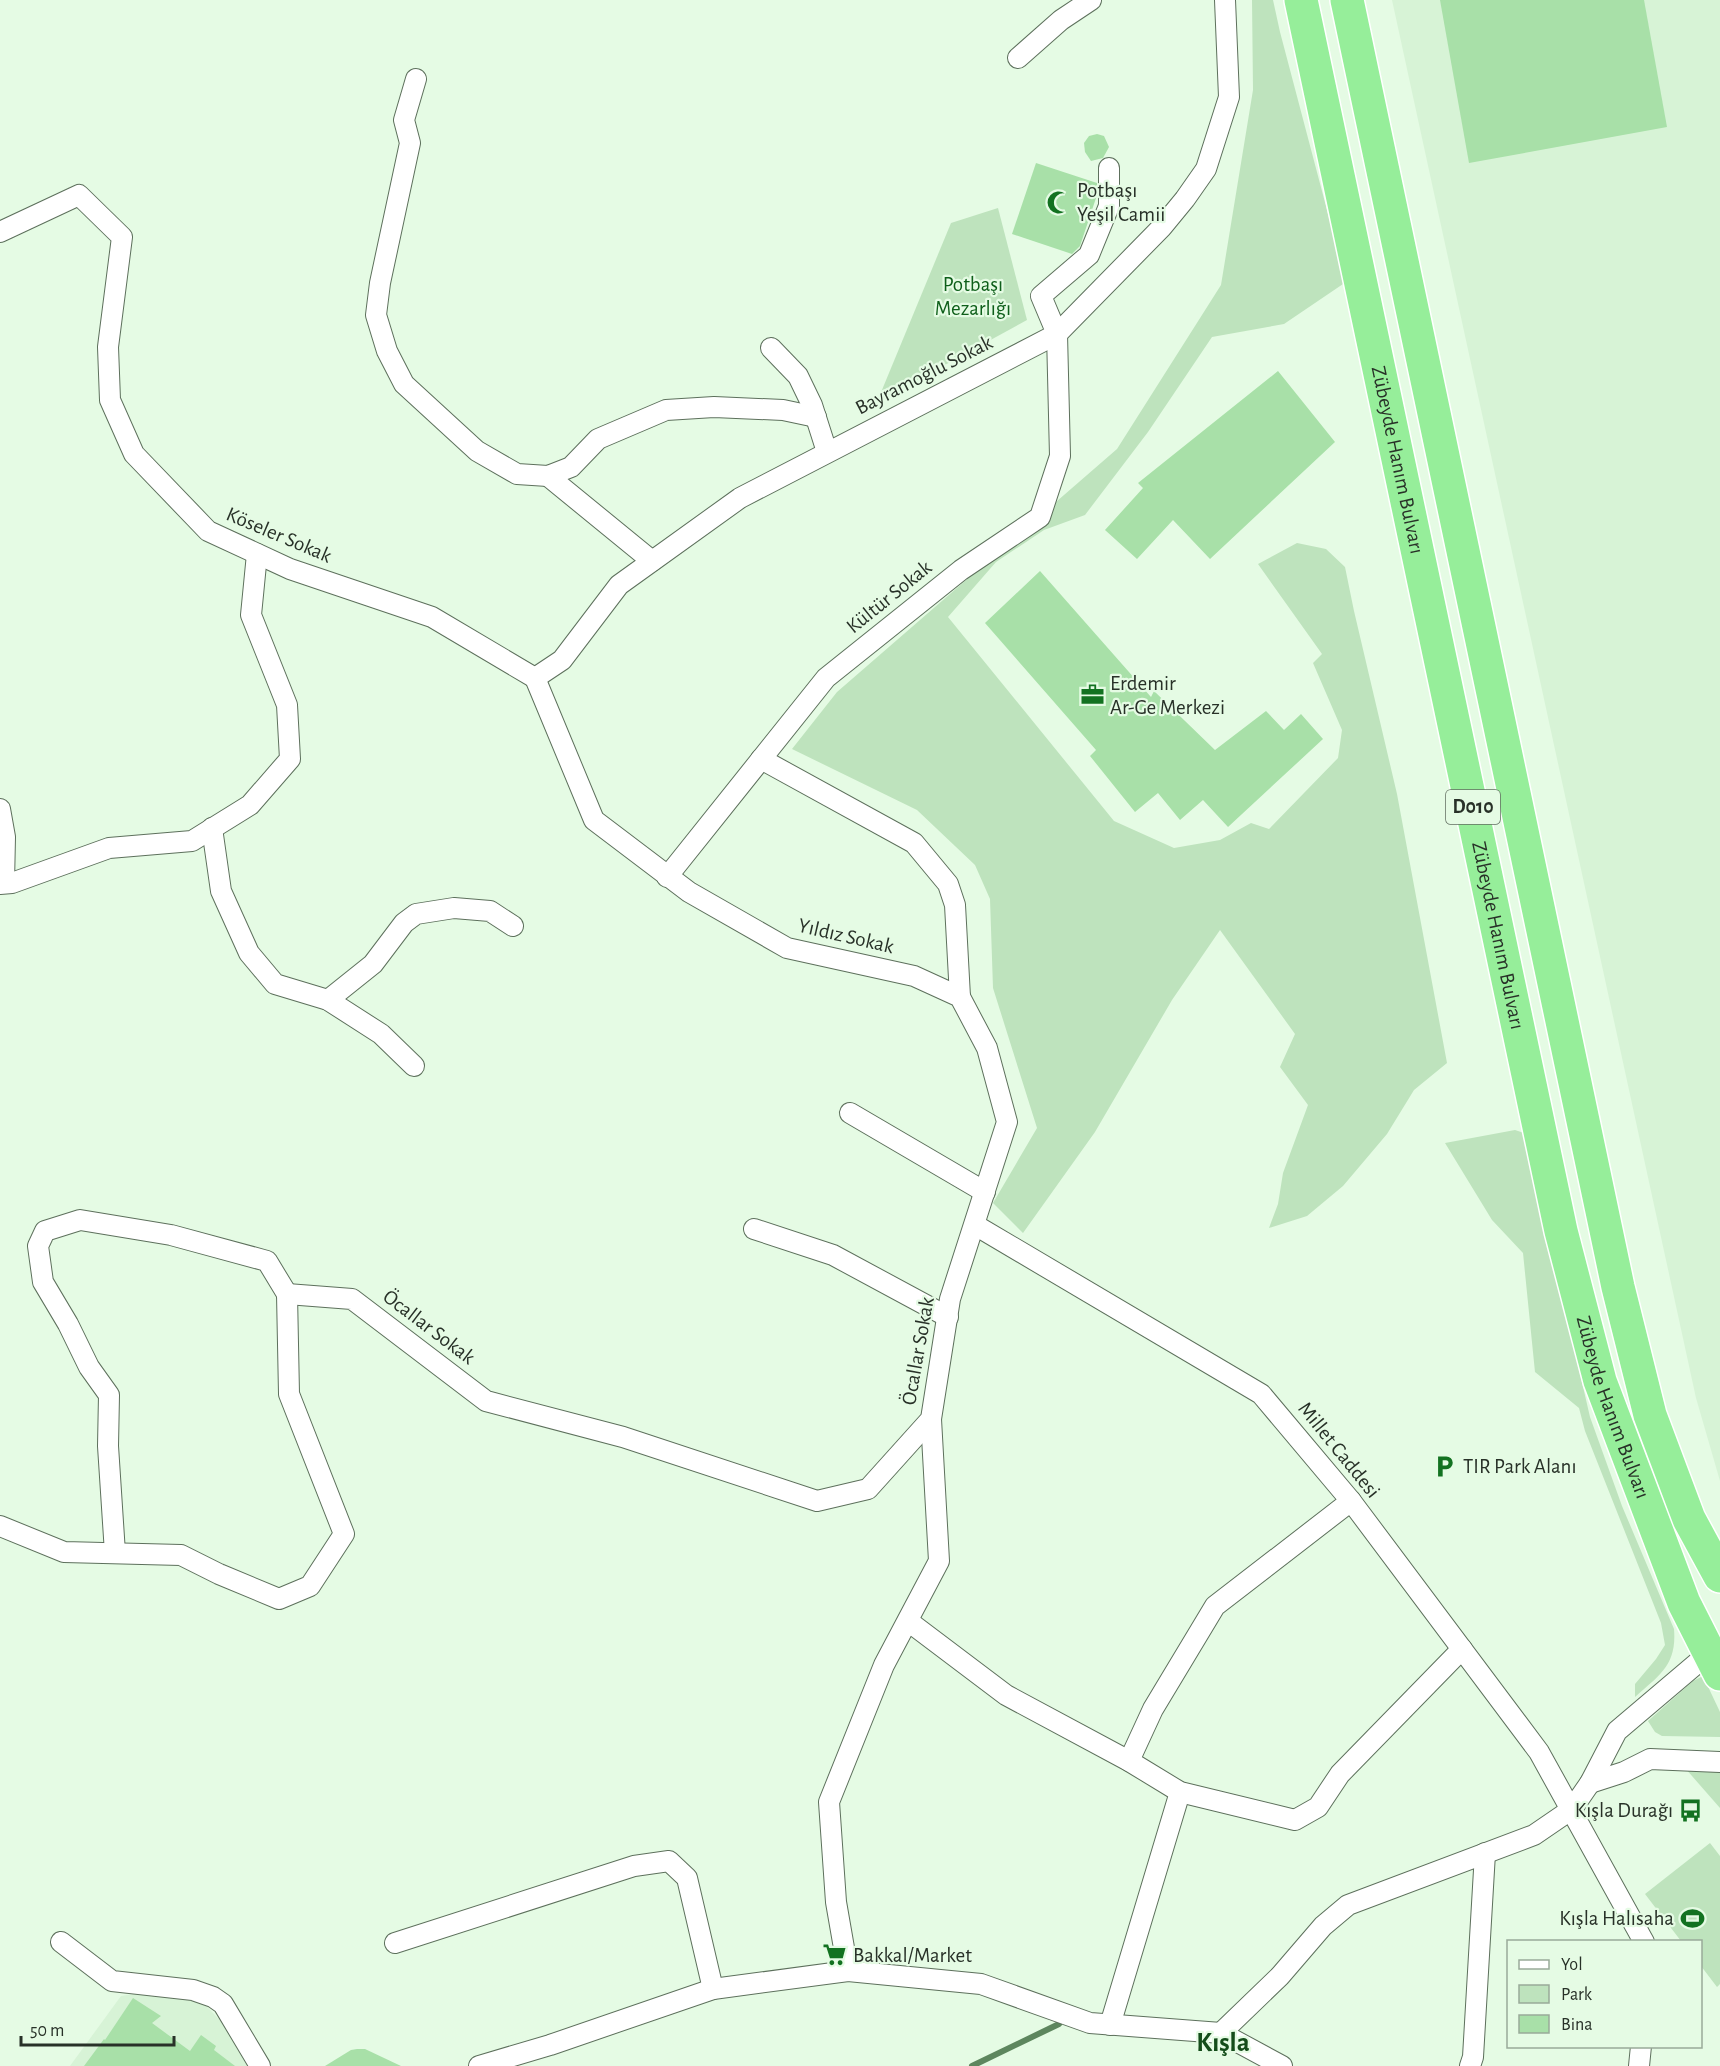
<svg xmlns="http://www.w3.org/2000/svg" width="1720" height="2066" font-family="'Alegreya Sans',sans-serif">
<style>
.built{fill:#d7f3d6}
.green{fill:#bee3bd}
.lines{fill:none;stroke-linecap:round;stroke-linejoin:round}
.stream{stroke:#5d865e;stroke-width:6}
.building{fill:#a8e0a8}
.minor-casing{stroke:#5d705c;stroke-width:22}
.trunk-casing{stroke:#fff;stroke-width:36}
.minor{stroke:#fff;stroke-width:20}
.trunk{stroke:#96ee9a;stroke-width:33}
.labels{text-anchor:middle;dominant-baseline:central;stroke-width:4.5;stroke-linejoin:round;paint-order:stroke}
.shield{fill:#e5fbe4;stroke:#616e60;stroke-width:1.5}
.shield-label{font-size:20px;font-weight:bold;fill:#283128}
.poi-label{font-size:21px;fill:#283128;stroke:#e5fbe4;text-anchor:start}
.park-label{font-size:21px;fill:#0e5f1a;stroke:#e5fbe4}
.street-label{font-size:21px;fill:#283128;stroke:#e5fbe4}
.district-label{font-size:27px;font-weight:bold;fill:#144d1a;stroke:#e5fbe4}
</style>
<rect width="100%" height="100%" fill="#e5fbe4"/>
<!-- built -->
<g class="built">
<path d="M1392 0H1720V1481L1696 1398Z"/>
<path d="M163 1989 194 1993 233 2034 255 2066H70L121 1996Z"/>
</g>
<!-- green -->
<g class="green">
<path d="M1252 0H1273L1280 32 1346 282 1284 324 1212 337 1148 432 1085 515 1044 530 996 562 948 617 1114 821 1174 848 1220 840 1251 823 1269 829 1338 758 1342 730 1313 663 1322 654 1258 564 1297 543 1326 549 1345 567 1354 611 1397 794 1447 1063 1414 1090 1387 1134 1343 1186 1307 1216 1269 1228 1278 1204 1283 1173 1308 1105 1280 1067 1295 1034 1220 930 1172 1000 1095 1132 1023 1233 993 1203 1037 1128 993 988 990 899 975 865 917 810 792 749 837 692 1117 449 1221 285 1253 90Z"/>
<path d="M998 208 1027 320 877 402 951 223Z"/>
<path d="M1515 1130 1524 1133 1527 1144 1590 1417 1622 1506 1674 1629C1677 1665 1660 1675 1635 1697V1684L1656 1659 1665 1645 1661 1623 1585 1431 1579 1408 1535 1372 1523 1253 1492 1220 1445 1143Z"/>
<path d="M1703 1676 1720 1712V1737L1662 1736 1655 1732 1648 1721 1693 1681Z"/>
<path d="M1678 1760 1720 1766V1808Z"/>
<path d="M1710 1843 1720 1856V1984L1717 1987 1701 1966 1700 1942 1681 1941 1645 1894Z"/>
</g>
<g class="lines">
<!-- stream -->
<path class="stream" d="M972 2066 1059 2024"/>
</g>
<!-- building -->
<g class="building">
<path d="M1440 0H1644L1667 127 1469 163Z"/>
<path d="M1097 134 1104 136 1109 147 1103 158 1091 161 1085 152 1084 143 1089 136Z"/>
<path d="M1036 163 1097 183V195L1080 246 1072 254 1012 234Z"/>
<path d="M1278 371 1335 442 1210 559 1173 520 1137 559 1105 530 1143 488 1138 483Z"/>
<path d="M1040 571 1151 697 1154 691 1215 750 1266 711 1284 730 1301 714 1323 739 1228 827 1203 800 1180 820 1158 793 1135 812 1090 756 1096 750 985 623Z"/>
<path d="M133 1998 161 2016 152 2023 190 2051 201 2035 216 2046 214 2050 235 2066H84L104 2039 105 2040Z"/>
<path d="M357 2049H365L401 2066H325L351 2050Z"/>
</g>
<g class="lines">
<defs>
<g id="minor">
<path d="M1018 58 1061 20 1091 0"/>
<path d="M416 79 404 120 410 143 380 283 376 315 387 351 404 384 477 451 517 474 548 476 571 467 598 439 666 410 714 407 783 410 816 417"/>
<path d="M0 232 79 195 122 237 108 347 110 400 134 454 208 531 290 569 432 617 535 678"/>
<path d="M771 348 798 376 812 405 827 452"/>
<path d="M548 476 652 561"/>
<path d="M535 678 562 660 619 585 740 498 1057 334 1162 227 1185 199 1206 169 1229 97 1225 0"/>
<path d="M761 759 914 843 948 884 955 905 960 997"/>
<path d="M0 809 5 837 4 883"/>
<path d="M212 828 221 891 249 953 275 984 328 1000 381 1034 414 1066"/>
<path d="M667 877 826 678 961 570 1040 517 1060 456 1057 334 1041 296 1089 255 1109 206V168"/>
<path d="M0 884 12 883 109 848 192 841 250 805 290 759 287 705 251 615 257 554"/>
<path d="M328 1000 373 964 404 923 416 914 454 908 490 911 513 926"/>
<path d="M850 1113 985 1192"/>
<path d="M975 1225 1261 1394 1351 1501 1539 1752 1644 1942"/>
<path d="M754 1229 833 1255 948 1317"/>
<path d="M287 1294 352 1299 486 1401 623 1437 817 1501 868 1489 931 1419 950 1299 1007 1122 987 1048 960 997 914 976 787 948 689 892 594 820 535 678"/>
<path d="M0 1526 64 1552 181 1555 219 1574 279 1599 310 1586 344 1534 289 1394 287 1294"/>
<path d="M115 1553 108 1446 109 1395 89 1367 68 1324 43 1282 38 1246 45 1231 80 1220 171 1235 267 1261 287 1294"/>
<path d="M908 1621 1006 1695 1129 1761 1180 1792 1295 1820 1318 1807 1340 1774 1462 1649"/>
<path d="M1129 1761 1153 1709 1215 1606 1351 1501"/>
<path d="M1590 1783 1624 1772 1650 1759 1720 1762"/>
<path d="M61 1942 112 1981 193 1990 213 1997 223 2004 260 2066"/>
<path d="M395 1943 634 1866 669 1861 687 1878 713 1989"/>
<path d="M848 1971 981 1984 1090 2023 1221 2033 1282 2066"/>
<path d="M1110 2025 1180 1792"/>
<path d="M1221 2033 1280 1976 1323 1926 1348 1905 1534 1835 1572 1809 1590 1783 1617 1731 1709 1653"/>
<path d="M479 2066 550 2045 713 1989 848 1971 836 1902 829 1802 884 1665 939 1561 931 1419"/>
<path d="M1470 2066 1473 2057 1485 1853"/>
<path d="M1639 2066 1641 2046"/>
</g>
<g id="trunk">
<path id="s1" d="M1301 0 1561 1231 1600 1381 1684 1603 1720 1674"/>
<path d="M1347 0 1618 1287 1650 1415 1689 1519 1720 1576"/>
</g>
</defs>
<!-- minor casing -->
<use href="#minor" class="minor-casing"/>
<!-- trunk casing -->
<use href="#trunk" class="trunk-casing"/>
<!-- minor -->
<use href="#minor" class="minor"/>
<!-- trunk -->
<use href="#trunk" class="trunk"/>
</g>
<!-- icons -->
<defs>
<symbol id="mosque-bare" viewBox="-9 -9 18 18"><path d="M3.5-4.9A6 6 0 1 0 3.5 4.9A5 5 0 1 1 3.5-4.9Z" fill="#137221" stroke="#e5fbe4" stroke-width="2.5" paint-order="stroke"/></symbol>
<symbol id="office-bare" viewBox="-9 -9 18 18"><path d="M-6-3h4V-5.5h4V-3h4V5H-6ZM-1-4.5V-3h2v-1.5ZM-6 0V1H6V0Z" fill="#137221" stroke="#e5fbe4" stroke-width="2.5" paint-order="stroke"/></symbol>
<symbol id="parking-bare" viewBox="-9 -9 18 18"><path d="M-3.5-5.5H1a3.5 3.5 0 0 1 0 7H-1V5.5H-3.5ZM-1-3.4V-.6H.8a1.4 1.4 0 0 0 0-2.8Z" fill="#137221" stroke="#e5fbe4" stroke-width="2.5" paint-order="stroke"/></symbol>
<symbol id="bus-bare" viewBox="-9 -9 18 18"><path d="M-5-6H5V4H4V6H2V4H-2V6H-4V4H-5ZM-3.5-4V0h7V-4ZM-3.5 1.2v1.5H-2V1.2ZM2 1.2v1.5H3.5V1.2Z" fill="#137221" stroke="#e5fbe4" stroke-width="2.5" paint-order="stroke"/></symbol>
<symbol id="stadium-bare" viewBox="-9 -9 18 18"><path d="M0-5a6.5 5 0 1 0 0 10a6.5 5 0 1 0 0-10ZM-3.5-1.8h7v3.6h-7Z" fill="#137221" stroke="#e5fbe4" stroke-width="2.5" paint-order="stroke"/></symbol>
<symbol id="supermarket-bare" viewBox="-9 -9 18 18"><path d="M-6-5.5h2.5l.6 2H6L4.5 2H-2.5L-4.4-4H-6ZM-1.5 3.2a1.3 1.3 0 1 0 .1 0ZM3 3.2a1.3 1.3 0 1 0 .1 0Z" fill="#137221" stroke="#e5fbe4" stroke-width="2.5" paint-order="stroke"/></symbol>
</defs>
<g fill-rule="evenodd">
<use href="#mosque-bare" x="1042" y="186" width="33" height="33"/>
<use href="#office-bare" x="1076" y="678" width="33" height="33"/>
<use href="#parking-bare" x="1428" y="1450" width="33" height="33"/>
<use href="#bus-bare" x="1674" y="1794" width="33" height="33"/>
<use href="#stadium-bare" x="1676" y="1902" width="33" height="33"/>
<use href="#supermarket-bare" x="818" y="1938" width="33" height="33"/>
</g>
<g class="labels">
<!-- shield labels -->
<rect class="shield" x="1446" y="790" width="54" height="34" rx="4.5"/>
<g class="shield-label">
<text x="1473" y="807">D010</text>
</g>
<!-- poi labels -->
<g class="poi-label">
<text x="1077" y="190">Potbaşı<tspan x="1077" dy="24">Yeşil Camii</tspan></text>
<text x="1110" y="683">Erdemir<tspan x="1110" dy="24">Ar-Ge Merkezi</tspan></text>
<text x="1463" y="1466">TIR Park Alanı</text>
<text x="1673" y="1810" text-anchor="end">Kışla Durağı</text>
<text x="1674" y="1918" text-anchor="end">Kışla Halısaha</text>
<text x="853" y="1955">Bakkal/Market</text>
</g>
<!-- park labels -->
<g class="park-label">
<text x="973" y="284">Potbaşı<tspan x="973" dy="24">Mezarlığı</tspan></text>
</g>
<!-- street labels -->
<g class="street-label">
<text transform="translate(924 375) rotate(-27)">Bayramoğlu Sokak</text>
<text stroke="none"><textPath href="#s1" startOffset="470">Zübeyde Hanım Bulvarı</textPath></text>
<text transform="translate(279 535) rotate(23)">Köseler Sokak</text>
<text transform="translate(889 597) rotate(-39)">Kültür Sokak</text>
<text stroke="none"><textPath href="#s1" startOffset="956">Zübeyde Hanım Bulvarı</textPath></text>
<text transform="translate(846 936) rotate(13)">Yıldız Sokak</text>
<text transform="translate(429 1327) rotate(37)">Öcallar Sokak</text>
<text transform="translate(918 1351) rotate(-80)">Öcallar Sokak</text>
<text stroke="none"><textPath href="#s1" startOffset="1442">Zübeyde Hanım Bulvarı</textPath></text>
<text transform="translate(1339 1450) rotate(51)">Millet Caddesi</text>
</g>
<!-- district labels -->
<g class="district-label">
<text x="1223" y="2042">Kışla</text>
</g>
</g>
<!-- legend -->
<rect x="1507" y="1940" width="195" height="108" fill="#e5fbe4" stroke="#99aa99" stroke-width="1.5"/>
<rect x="1519" y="1960" width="30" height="9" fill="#ffffff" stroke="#99aa99" stroke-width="1.5"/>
<text x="1561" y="1970" font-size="18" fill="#283128">Yol</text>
<rect x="1519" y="1985" width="30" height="18" fill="#bee3bd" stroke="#99aa99" stroke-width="1.5"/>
<text x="1561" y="2000" font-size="18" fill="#283128">Park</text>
<rect x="1519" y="2015" width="30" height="18" fill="#a8e0a8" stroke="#99aa99" stroke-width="1.5"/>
<text x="1561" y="2030" font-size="18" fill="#283128">Bina</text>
<!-- scale -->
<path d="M21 2036v9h153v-9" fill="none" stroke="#283128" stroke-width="3"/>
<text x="30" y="2036" font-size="18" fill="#283128" stroke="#e5fbe4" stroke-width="4.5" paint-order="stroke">50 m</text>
</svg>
